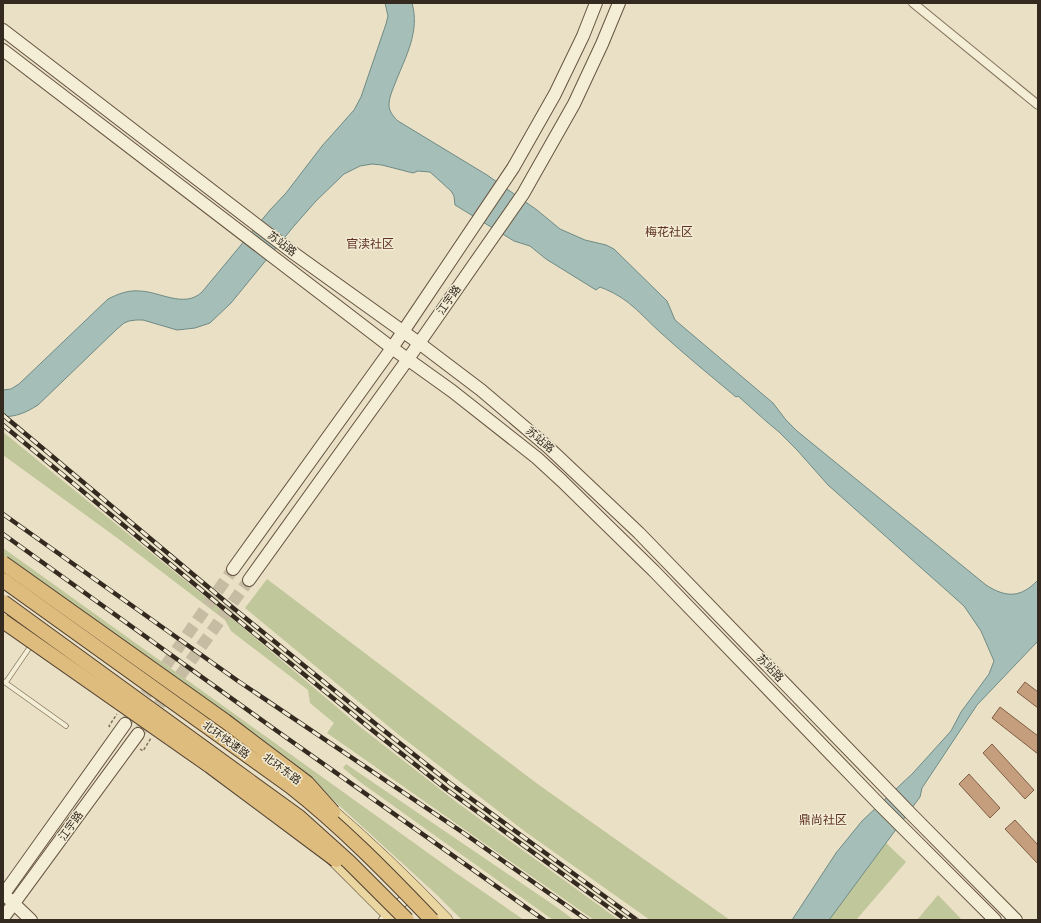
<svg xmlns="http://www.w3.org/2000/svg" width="1041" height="923" font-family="'Roboto Serif','Noto Sans SC',serif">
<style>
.green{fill:#c0c79a}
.water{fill:#a6beb8;stroke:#6e8b85}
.building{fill:#c59e7e;stroke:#805f45}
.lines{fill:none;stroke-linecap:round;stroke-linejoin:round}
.secondary-tunnel{stroke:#c6bca4;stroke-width:12;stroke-dasharray:12 6;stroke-linecap:butt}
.service-casing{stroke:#83735d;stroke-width:5.5}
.minor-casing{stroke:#83735d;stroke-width:10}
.tertiary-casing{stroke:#83735d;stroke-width:12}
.secondary-casing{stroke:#655440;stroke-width:14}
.primary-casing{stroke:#514131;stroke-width:14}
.path{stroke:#83735d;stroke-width:1.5;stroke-dasharray:3 2;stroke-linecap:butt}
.service{stroke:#f5eed7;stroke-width:4}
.minor{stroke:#f5eed7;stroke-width:8}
.tertiary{stroke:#f5eed7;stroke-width:10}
.secondary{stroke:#f5eed7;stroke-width:12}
.primary{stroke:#ead6a0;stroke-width:13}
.rail-casing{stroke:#352a1f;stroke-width:4.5}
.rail{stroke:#f2ebd4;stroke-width:3;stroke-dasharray:9;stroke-linecap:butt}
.trunk-bridge-casing{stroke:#514131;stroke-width:16;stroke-linecap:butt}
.trunk-bridge{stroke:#debc7e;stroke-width:14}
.labels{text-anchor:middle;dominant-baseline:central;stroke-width:3;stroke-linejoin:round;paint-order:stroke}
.street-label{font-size:11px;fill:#352a1f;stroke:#f2ebd4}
.neighbourhood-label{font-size:12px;fill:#5d3123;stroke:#f2ebd4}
</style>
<rect width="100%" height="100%" fill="#eae0c5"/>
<!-- green -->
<g class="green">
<path d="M3 432 241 626 359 726 459 804 619 920H594L327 733 334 723 310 703 308 690 231 631 225 620 120 540 3 455Z"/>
<path d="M3 548 456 873 524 920H462L437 895 319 787 3 560Z"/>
<path d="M267 579 539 785 730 920H650L527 833 399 735 245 608Z"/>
<path d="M346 764 558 908 574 920H553L360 782 343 768Z"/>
<path d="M886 843 906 862 856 920H829Z"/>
<path d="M938 895 962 920H917Z"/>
</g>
<!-- water -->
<path class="water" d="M385 3H412C420 31 406 56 396 81 393 89 389 97 389 105 389 112 394 117 398 121L487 175 537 210 560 229 585 240 606 245 614 249 667 301 675 320 773 403 786 420 797 431 986 585C1006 598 1021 598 1038 580V641L977 705 922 788 920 797 829 920H792L836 853 862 821 913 773 951 731 961 712 989 674 994 661 981 631 964 606 828 485 797 450 779 432 767 422 738 396 736 397C711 376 685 355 661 333 639 313 629 298 600 287L596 290 546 259 530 246 514 241 455 205 454 196 451 191 430 172 418 171 413 173 382 165 372 164 360 166 344 174 316 201 294 226 231 303 210 323 195 328 177 330 143 320H136L129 321 124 323 117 329 38 405C25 413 18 416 3 417V390L11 389 19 384 108 299C118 294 128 290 139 291 159 291 184 309 202 292L270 210 286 193 322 146 354 110 361 97 386 24 388 16Z"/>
<!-- building -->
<g class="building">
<path d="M1025 682 1038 692V708L1017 692Z"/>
<path d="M1000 707 1038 736V754L992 718Z"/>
<path d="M992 744 1034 790 1025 799 983 753Z"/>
<path d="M969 774 1000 808 990 818 959 784Z"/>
<path d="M1015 820 1038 845V864L1005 829Z"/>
</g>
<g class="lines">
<!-- secondary-tunnel -->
<g class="secondary-tunnel">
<path d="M125 724 233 569"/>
<path d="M138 734 249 580"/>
</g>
<defs>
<g id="service">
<path d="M3 681 66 726"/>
<path d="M6 682 32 644"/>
</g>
<path id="minor" d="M913 3 1038 105"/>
<path id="tertiary" d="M384 920 412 892"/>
<g id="secondary">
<path d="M3 30 292 252 419 343 481 390 548 447 639 533 912 815 1016 920"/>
<path d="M3 50 392 348 452 391 537 458 562 481 654 571 879 804 995 920"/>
<path d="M233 569 392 348 513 168 555 94 583 36 596 3"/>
<path d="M249 580 408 359 523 194 574 104 602 44 619 3"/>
<path d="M3 895 125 724"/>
<path d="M8 898 31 920"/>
<path d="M3 918 138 734"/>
</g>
<g id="primary">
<path d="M326 806C368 842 408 880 446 920"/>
<path d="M328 854 394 920"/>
</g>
</defs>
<!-- service casing -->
<use href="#service" class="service-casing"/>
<!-- minor casing -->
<use href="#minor" class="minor-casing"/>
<!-- tertiary casing -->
<use href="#tertiary" class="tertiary-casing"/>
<!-- secondary casing -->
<use href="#secondary" class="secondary-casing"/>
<!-- primary casing -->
<use href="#primary" class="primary-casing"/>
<!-- path -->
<g class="path">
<path d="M110 727 109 726 117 714"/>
<path d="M140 749 143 751 151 738"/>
</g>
<!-- service -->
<use href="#service" class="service"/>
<!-- minor -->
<use href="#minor" class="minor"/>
<!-- tertiary -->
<use href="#tertiary" class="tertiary"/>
<!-- secondary -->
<use href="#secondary" class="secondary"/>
<!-- primary -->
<use href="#primary" class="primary"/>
<defs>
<g id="rail">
<path d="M3 415 232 607 377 725 451 784 637 920"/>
<path d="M3 425 228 612 372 730 446 789 626 920"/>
<path d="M3 514 238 681 465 834 587 920"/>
<path d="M3 534 277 731 544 920"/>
</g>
</defs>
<!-- rail casing -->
<use href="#rail" class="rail-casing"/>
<!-- rail -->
<use href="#rail" class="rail"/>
<defs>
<g id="trunk-bridge">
<path d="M3 563 225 721 307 783 333 812"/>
<path d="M3 580 290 786C341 826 387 873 432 920"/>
<path d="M3 602 299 817 349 862 407 920"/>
<path d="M3 621 210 766 336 860"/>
</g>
</defs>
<!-- trunk-bridge casing -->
<use href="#trunk-bridge" class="trunk-bridge-casing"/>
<!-- trunk-bridge -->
<use href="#trunk-bridge" class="trunk-bridge"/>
</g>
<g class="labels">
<!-- street labels -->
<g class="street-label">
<text transform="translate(282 244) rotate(37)">苏站路</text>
<text transform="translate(449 300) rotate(-55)">江宇路</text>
<text transform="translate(540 440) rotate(40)">苏站路</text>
<text transform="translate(770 668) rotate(46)">苏站路</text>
<text transform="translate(226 740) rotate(36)">北环快速路</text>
<text transform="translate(282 769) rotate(37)">北环东路</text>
<text transform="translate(71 826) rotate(-54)">江宇路</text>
</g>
<!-- neighbourhood labels -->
<g class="neighbourhood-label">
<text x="669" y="232">梅花社区</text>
<text x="370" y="244">官渎社区</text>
<text x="823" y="820">鼎尚社区</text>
</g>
</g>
<!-- border -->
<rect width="1041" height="923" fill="none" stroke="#352a1f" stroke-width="8"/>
</svg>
